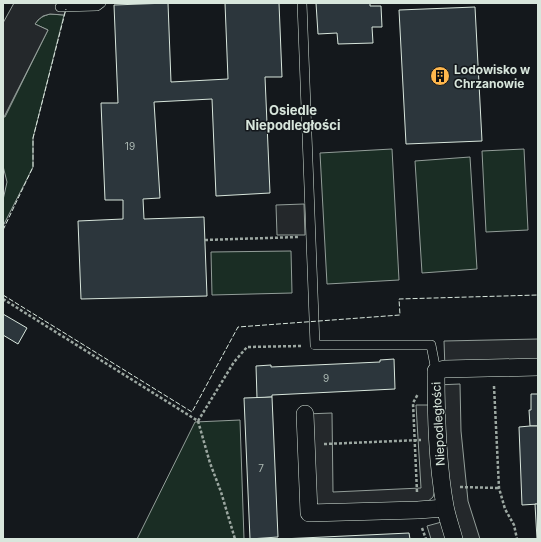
<svg xmlns="http://www.w3.org/2000/svg" width="541" height="542" font-family="Inter,sans-serif">
<style>
.green{fill:#1a2d24;stroke:#939e99}
.parking{fill:#24282b;stroke:#939e99}
.building{fill:#2c363c;stroke:#d8e6dc}
.lines{fill:none;stroke-linecap:round;stroke-linejoin:round}
.service-casing{stroke:#d8e6dc;stroke-width:10}
.minor-casing{stroke:#d8e6dc;stroke-width:18}
.path{stroke:#9da8a2;stroke-width:2.5;stroke-dasharray:3 2;stroke-linecap:butt}
.service{stroke:#14181c;stroke-width:9}
.minor{stroke:#14181c;stroke-width:17}
.fence{stroke:#d8e6dc;stroke-width:1;stroke-dasharray:5 2;stroke-linecap:butt}
.labels{text-anchor:middle;dominant-baseline:central;stroke-width:3;stroke-linejoin:round;paint-order:stroke}
.number-label{font-size:10px;fill:#adbab4}
.poi-label{font-size:12px;font-weight:bold;fill:#d8e6dc;stroke:#14181c;text-anchor:start}
.street-label{font-size:12px;fill:#d8e6dc;stroke:#14181c}
.neighbourhood-label{font-size:13px;font-weight:bold;fill:#d8e6dc;stroke:#14181c}
</style>
<rect width="100%" height="100%" fill="#14181c"/>
<!-- green -->
<g class="green">
<path d="M50 14 64 15 33 138V167L3 226V200L7 182 3 166V117H5L48 30 35 24C39 18 43 16 50 14Z"/>
<path d="M392 149 399 280 327 284 320 153Z"/>
<path d="M524 149 528 230 486 232 482 151Z"/>
<path d="M470 157 477 269 422 273 415 161Z"/>
<path d="M291 251 292 293 212 295 211 252Z"/>
<path d="M240 420 244 539H137L195 422Z"/>
</g>
<!-- parking -->
<g class="parking">
<path d="M14 3H68L64 15 50 14 43 16 38 20 35 24 48 30 4 117H3V23Z"/>
<path d="M304 204 305 235H277L276 205Z"/>
<path d="M538 339V367L445 369 444 341Z"/>
<path d="M460 384 461 431 468 501 480 539H431L427 526 449 520 440 471 433 497 418 510 309 513 305 414 332 413 333 492 421 488 416 405H436V385Z"/>
</g>
<!-- building -->
<g class="building">
<path d="M168 3 171 82 228 79 225 3H279L282 77H265L270 193 216 196 212 99 154 102 160 198 143 199 144 219 204 217 207 296 81 299 78 221 123 219V200H105L101 103H118L114 5Z"/>
<path d="M316 3H370V6H381L382 27H372L373 43 338 44 337 33 318 34Z"/>
<path d="M475 7 482 141 406 144 399 10Z"/>
<path d="M3 314 27 328 18 344 3 335Z"/>
<path d="M394 359 395 389 272 395V397L257 398 256 366 271 365V367L380 362V360Z"/>
<path d="M531 394H538V426H530L529 410H531Z"/>
<path d="M272 397 278 537 250 539 244 398Z"/>
<path d="M530 426H538V504L522 505 519 427Z"/>
<path d="M535 504H538V539H537Z"/>
<path d="M409 533 410 539H281Z"/>
</g>
<g class="lines">
<defs>
<g id="service">
<path d="M302 3 315 345H431L436 371"/>
<path d="M60 7 97 6 101 3"/>
</g>
<g id="minor">
<path d="M305 414 309 513 418 510 445 508"/>
<path d="M454 539C451 528 447 517 445 506 437 462 436 416 436 371L445 369 538 367"/>
</g>
</defs>
<!-- service casing -->
<use href="#service" class="service-casing"/>
<!-- minor casing -->
<use href="#minor" class="minor-casing"/>
<!-- path -->
<g class="path">
<path d="M205 240 298 237"/>
<path d="M3 299 198 421 234 362 247 347 301 346"/>
<path d="M494 386 499 488 505 509 514 525 517 539"/>
<path d="M198 421 210 463 221 492 235 539"/>
<path d="M324 444 421 440"/>
<path d="M460 487 499 488"/>
<path d="M417 492 413 403 418 394"/>
<path d="M422 528 426 539"/>
</g>
<!-- service -->
<use href="#service" class="service"/>
<!-- minor -->
<use href="#minor" class="minor"/>
<!-- fence -->
<g class="fence">
<path d="M3 230 33 167V138L66 9"/>
<path d="M3 295 192 412 238 327 400 315 399 299 538 295"/>
</g>
</g>
<!-- icons -->
<defs>
<symbol id="building-disc" viewBox="-11 -11 22 22"><circle r="9.5" fill="#ffb74d" stroke="#14181c"/><path d="M-4-6H4V6H1V3H-1V6H-4ZM-2.5-4.3h1.7v1.8h-1.7ZM.8-4.3h1.7v1.8H.8ZM-2.5-1h1.7V.8h-1.7ZM.8-1h1.7V.8H.8Z" fill="#111"/></symbol>
</defs>
<g fill-rule="evenodd">
<use href="#building-disc" x="429" y="65" width="22" height="22"/>
</g>
<g class="labels">
<!-- number labels -->
<g class="number-label">
<text x="130" y="146">19</text>
<text x="326" y="378">9</text>
<text x="261" y="468">7</text>
</g>
<!-- poi labels -->
<g class="poi-label">
<text x="454" y="69">Lodowisko w<tspan x="454" dy="14">Chrzanowie</tspan></text>
</g>
<!-- street labels -->
<g class="street-label">
<text transform="translate(438 424) rotate(-93)">Niepodległości</text>
</g>
<!-- neighbourhood labels -->
<g class="neighbourhood-label">
<text x="293" y="110">Osiedle<tspan x="293" dy="15">Niepodległości</tspan></text>
</g>
</g>
<!-- border -->
<rect width="541" height="542" fill="none" stroke="#d8e6dc" stroke-width="8"/>
</svg>
